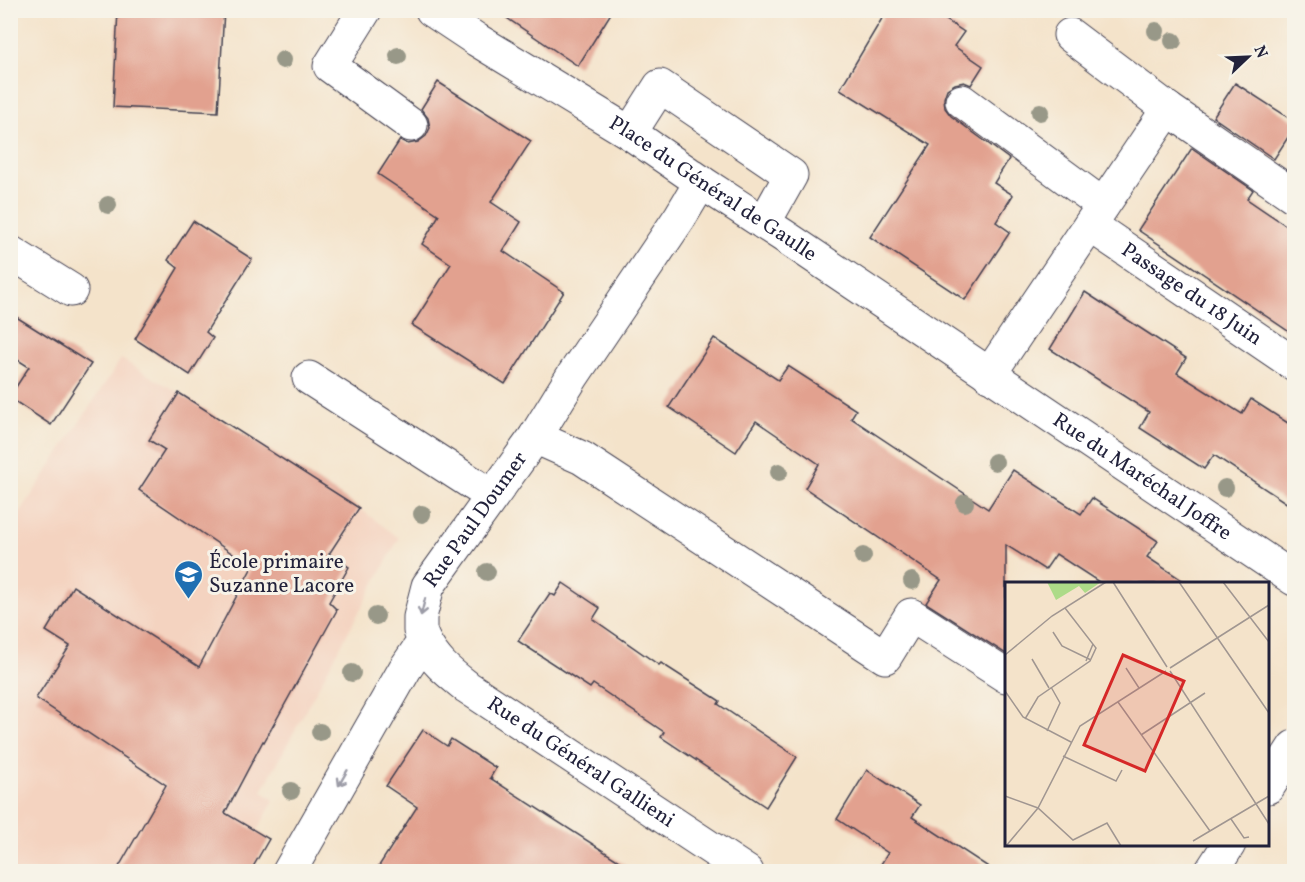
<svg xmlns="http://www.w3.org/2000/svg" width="1305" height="882" font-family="Vollkorn,serif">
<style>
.built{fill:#f4d3c0}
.building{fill:#e2a18f}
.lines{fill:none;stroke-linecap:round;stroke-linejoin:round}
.minor-casing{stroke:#423f50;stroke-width:35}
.minor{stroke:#fff;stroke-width:33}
.tree{fill:#989888}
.oneway{stroke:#9c9ca7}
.labels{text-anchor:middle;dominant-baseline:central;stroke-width:6;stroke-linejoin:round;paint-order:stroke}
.street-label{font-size:21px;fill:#22223b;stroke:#f7f3e8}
.poi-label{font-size:21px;fill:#22223b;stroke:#f7f3e8;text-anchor:start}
.inset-road{fill:none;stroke:#a09691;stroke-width:1.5}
.view{fill:#d62828;fill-opacity:0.15;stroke:#d62828;stroke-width:3}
.inset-edge{fill:none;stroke:#22223b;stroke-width:3}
</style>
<rect width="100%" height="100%" fill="#f7f3e8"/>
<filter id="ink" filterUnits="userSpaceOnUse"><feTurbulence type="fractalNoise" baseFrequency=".0167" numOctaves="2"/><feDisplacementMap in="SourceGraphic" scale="12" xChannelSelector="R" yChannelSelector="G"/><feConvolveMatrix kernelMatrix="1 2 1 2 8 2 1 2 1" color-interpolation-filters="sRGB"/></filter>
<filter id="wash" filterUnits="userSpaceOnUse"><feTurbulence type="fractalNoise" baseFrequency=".008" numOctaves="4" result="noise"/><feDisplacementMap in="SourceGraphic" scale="24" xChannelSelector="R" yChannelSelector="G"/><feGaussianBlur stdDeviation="1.35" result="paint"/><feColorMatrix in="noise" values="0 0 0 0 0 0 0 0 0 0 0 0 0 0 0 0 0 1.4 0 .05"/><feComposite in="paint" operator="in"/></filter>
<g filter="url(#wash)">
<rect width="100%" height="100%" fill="#f4e3ca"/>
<!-- built -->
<path class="built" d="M121 359 179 393 359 508 399 538 262 791 274 800 257 831 269 839 250 871H11L10 528Z"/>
<g id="blocks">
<!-- building -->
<g class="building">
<path d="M118 10H224L218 112 113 107Z"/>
<path d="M495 10H613L578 66Z"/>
<path d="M887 10H931L964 32 954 46 983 66 971 85 964 82 955 84 947 89 944 98 945 108 951 116 1009 159 994 183 1013 195 996 222 1010 232 965 300 870 237 930 145 840 89Z"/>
<path d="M438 82 531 141 491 202 521 222 503 251 564 292 505 384 412 325 451 264 422 244 439 215 378 174 400 140 408 144 418 142 426 136 430 128 428 118 421 109Z"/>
<path d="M1235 83 1294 121V128L1274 159 1213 117Z"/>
<path d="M1192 148 1253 190 1247 199 1294 231V335L1138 230Z"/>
<path d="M193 221 252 259 206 332 213 338 190 375 135 339 178 268 168 260Z"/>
<path d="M1085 292 1186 358 1177 373 1242 414 1251 399 1294 427V508L1214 455 1204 469 1140 428 1149 412 1050 349Z"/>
<path d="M10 313 91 364 51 425 10 398V396L29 367 10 355Z"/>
<path d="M714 338 778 380 788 366 856 410 851 418 988 509 1013 470 1081 514 1092 498 1158 541 1147 557 1188 584H1102L1056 554 1045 570 1006 545V654L926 603 941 580 805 488 819 464 756 421 736 452 669 407Z"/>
<path d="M179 393 359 508 329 554 349 567 329 602 337 610 264 742 263 741 225 813 269 839 250 872H116L166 785 36 698 70 646 46 631 73 586 199 667 252 567 139 490 165 450 149 440Z"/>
<path d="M563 583 600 608 593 619 659 665 661 663 720 701 718 704 797 757 766 807 661 737 664 732 593 684 590 688 518 641 550 593 555 596Z"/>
<path d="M423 730 447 746 451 739 496 768 490 778 636 872H375L417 807 386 786Z"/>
<path d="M867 770 920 805 912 817 996 872H876L888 853 837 819Z"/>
</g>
</g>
</g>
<g filter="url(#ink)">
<use href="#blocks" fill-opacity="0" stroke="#423f50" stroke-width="1.5"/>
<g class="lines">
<defs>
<g id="minor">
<path d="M365 10 330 66 411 125"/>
<path id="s1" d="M432 10 477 40 630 133 701 182 784 236 1294 579"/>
<path d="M1070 35 1168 109 1294 196"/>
<path d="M962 101 1103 205"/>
<path d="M630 133 660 86 669 92 791 175 764 223"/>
<path id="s2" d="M1090 225 1294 364"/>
<path d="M10 252 71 290"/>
<path d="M989 375 1168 109"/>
<path d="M309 378 492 496"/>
<path d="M535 437 582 458 885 657 911 615 1006 676"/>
<path id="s3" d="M424 641C436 663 447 671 467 687L747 872"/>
<path d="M1268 787 1294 747"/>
<path id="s4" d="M289 872 405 669 424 641 420 631V617L428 586 535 437 572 377 680 217 701 182"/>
<path d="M1211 872 1229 844"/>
</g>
</defs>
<!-- minor casing -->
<use href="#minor" class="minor-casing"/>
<!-- minor -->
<use href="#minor" class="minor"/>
</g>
<!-- trees -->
<g class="tree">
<circle cx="1156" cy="31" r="9"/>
<circle cx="1173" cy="41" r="9"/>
<circle cx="398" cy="56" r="9"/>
<circle cx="283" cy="60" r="9"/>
<circle cx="1040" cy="112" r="9"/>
<circle cx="108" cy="205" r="9"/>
<circle cx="995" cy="462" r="9"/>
<circle cx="779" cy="472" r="9"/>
<circle cx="1225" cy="488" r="9"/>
<circle cx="965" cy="503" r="9"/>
<circle cx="422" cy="514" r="9"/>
<circle cx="863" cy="556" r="9"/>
<circle cx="487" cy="572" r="9"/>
<circle cx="912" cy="581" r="9"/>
<circle cx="376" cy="616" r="9"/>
<circle cx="352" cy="673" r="9"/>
<circle cx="320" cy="732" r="9"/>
<circle cx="291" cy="791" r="9"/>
</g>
<!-- one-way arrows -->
<defs><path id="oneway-shaft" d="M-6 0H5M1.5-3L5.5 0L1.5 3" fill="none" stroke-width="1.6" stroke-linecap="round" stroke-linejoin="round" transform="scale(1.5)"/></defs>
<g class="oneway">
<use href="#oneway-shaft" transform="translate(423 607) rotate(104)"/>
<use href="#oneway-shaft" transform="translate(343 778) rotate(120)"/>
</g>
</g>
<!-- icons -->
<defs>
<symbol id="school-pin" viewBox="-11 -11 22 30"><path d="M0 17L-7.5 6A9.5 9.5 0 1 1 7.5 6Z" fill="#1f6fb2" stroke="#f7f3e8"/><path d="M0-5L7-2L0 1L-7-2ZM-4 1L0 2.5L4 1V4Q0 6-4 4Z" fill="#fff"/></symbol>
</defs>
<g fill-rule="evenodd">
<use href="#school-pin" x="172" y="558" width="33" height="45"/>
</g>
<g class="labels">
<!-- street labels -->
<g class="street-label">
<text stroke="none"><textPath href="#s1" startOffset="333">Place du Général de Gaulle</textPath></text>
<text stroke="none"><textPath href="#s2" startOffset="123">Passage du 18 Juin</textPath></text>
<text stroke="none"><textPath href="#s1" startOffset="850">Rue du Maréchal Joffre</textPath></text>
<text stroke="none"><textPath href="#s4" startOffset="406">Rue Paul Doumer</textPath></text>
<text stroke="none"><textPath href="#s3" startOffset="200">Rue du Général Gallieni</textPath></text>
</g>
<!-- poi labels -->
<g class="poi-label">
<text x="209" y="562">École primaire<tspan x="209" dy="24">Suzanne Lacore</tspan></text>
</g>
</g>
<!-- overview -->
<g transform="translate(1005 582)">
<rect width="264" height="264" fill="#f4e3ca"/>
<path d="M42 0H96L80 11 74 4 51 18Z" fill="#addb88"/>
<path class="inset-road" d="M108 0 162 85M174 0 264 131M218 0 264 60M48 50 57 64 86 78M0 73 47 34 101 0M27 77 44 106M81 79 88 62M121 86 134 106M165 86 264 23M165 89 264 242M0 109 18 135 66 160M113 120 205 249M20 137 33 115 85 79 91 66 60 26M42 149 55 121 46 105M136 153 200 111M58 174 111 199 117 188M0 214 33 226 68 258 102 241 116 264M226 237 239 256 244 255M188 259 264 214M1 264 33 226 75 144 161 89"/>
<path class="view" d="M118 73 179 99 140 189 79 163Z"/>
<rect width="264" height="264" class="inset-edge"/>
</g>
<!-- margin -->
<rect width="1305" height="882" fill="none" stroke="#f7f3e8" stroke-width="36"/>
<!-- north arrow -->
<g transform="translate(1248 57) rotate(67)" stroke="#f7f3e8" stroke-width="4.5" paint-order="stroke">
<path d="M0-4.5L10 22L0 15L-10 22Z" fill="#22223b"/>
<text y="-9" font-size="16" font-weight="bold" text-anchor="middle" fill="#22223b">N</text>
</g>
</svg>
